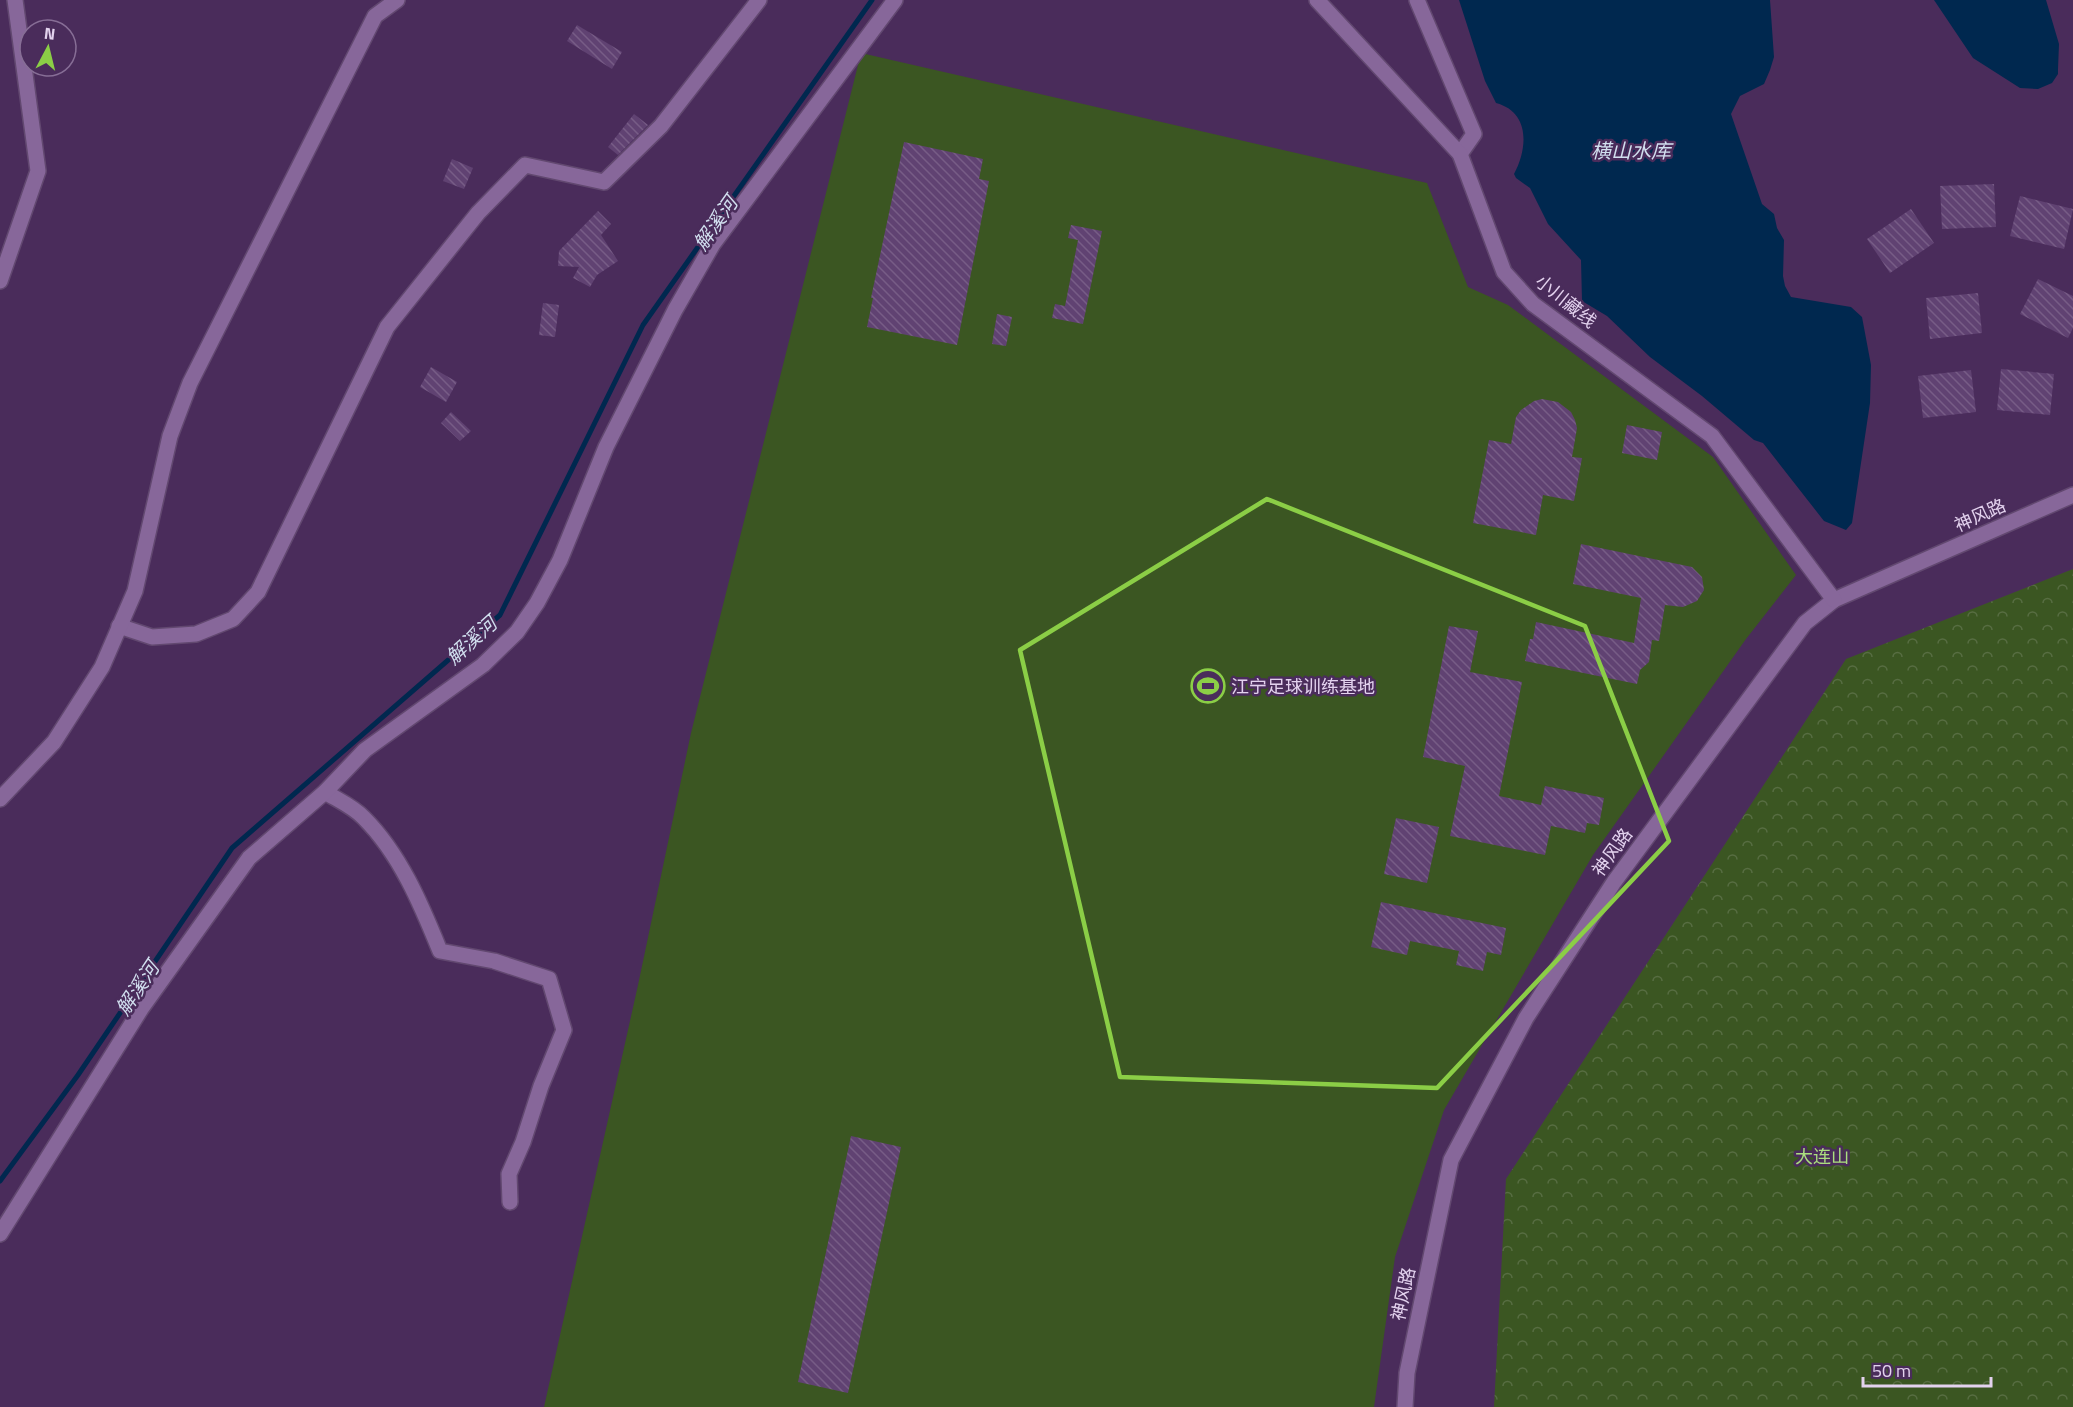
<svg xmlns="http://www.w3.org/2000/svg" width="2073" height="1407" font-family="'Titillium Web','Noto Sans SC',sans-serif">
<style>
.forest{fill:url(#forest-crowns)}
.pitch{fill:#3b5622}
.water{fill:#00284f}
.lines{fill:none;stroke-linecap:round;stroke-linejoin:round}
.stream{stroke:#00284f;stroke-width:5}
.building{fill:url(#building-back-hatch)}
.minor-casing{stroke:#624870;stroke-width:18}
.tertiary-casing{stroke:#624870;stroke-width:18}
.minor{stroke:#87679a;stroke-width:15}
.tertiary{stroke:#87679a;stroke-width:15}
.marked{fill:none;stroke:#8bce46;stroke-width:4.5;stroke-linejoin:round}
.labels{text-anchor:middle;dominant-baseline:central;stroke-width:5;stroke-linejoin:round;paint-order:stroke}
.street-label{font-size:18px;fill:#e3d2ee;stroke:#4a2c5b}
.poi-label{font-size:18px;fill:#e3d2ee;stroke:#4a2c5b;text-anchor:start}
.park-label{font-size:18px;fill:#abde7f;stroke:#4a2c5b}
.water-label{font-size:20px;font-style:italic;fill:#d1dfef;stroke:#4a2c5b}
</style>
<defs>
<pattern id="forest-crowns" width="20" height="18" patternUnits="userSpaceOnUse" patternTransform="scale(1.5)"><rect width="20" height="18" fill="#3b5622"/><path d="M2 6a3 3 0 1 1 6 0M12 15a3 3 0 1 1 6 0" fill="none" stroke="#576d42"/></pattern>
<pattern id="building-back-hatch" width="6" height="6" patternUnits="userSpaceOnUse" patternTransform="scale(1.5)"><rect width="6" height="6" fill="#604272"/><path d="M-1 5l2 2M0 0l6 6M5-1l2 2" fill="none" stroke="#775c86"/></pattern>
</defs>
<rect width="100%" height="100%" fill="#4a2c5b"/>
<!-- forest -->
<path class="forest" d="M2073 569V1407H1494L1506 1179 1846 659Z"/>
<!-- pitch -->
<path class="pitch" d="M861 53 1427 183 1468 287 1508 305 1713 457 1796 575 1746 639 1593 855 1444 1110 1395 1257 1374 1407H544L638 985 691 733Z"/>
<!-- water -->
<g class="water">
<path d="M1459 0H1770L1774 57 1770 70 1764 84 1740 96 1731 114 1762 204 1774 214 1777 228 1784 240 1783 276 1785 286 1791 297 1851 307 1862 317 1871 365 1870 403 1852 523 1846 530 1824 521 1763 443 1754 440 1702 396 1650 357 1607 316 1582 301 1581 260 1548 224 1530 188 1516 178 1514 174C1528 148 1530 112 1496 103L1485 81Z"/>
<path d="M1934 0H2046L2059 44 2058 69V74L2052 83 2038 89 2020 88 1973 58Z"/>
</g>
<g class="lines">
<!-- stream -->
<path class="stream" d="M0 1181 78 1075 232 848 500 615 643 325 872 0"/>
</g>
<!-- building -->
<g class="building">
<path d="M577 25 622 52 612 69 567 41Z"/>
<path d="M634 114 648 125 618 155 608 147Z"/>
<path d="M904 142 983 159 979 179 989 181 957 345 867 327 873 298H871Z"/>
<path d="M452 159 473 168 464 189 443 181Z"/>
<path d="M1994 184 1996 227 1942 229 1940 186Z"/>
<path d="M2020 196 2073 209 2064 249 2010 236Z"/>
<path d="M1911 209 1934 243 1890 273 1867 239Z"/>
<path d="M598 211 611 224 601 235 618 261 597 275 590 287 573 278 579 267 558 266 559 251Z"/>
<path d="M1071 225 1102 231 1083 324 1052 318 1055 304 1065 306 1078 240 1068 238Z"/>
<path d="M2038 279 2073 296V328L2068 338 2020 314Z"/>
<path d="M1978 293 1982 333 1930 339 1926 298Z"/>
<path d="M543 303 559 305 555 337 539 335Z"/>
<path d="M997 314 1012 317 1006 346 992 344Z"/>
<path d="M431 367 457 382 446 402 420 387Z"/>
<path d="M2001 369 2054 374 2050 415 1997 410Z"/>
<path d="M1971 370 1976 412 1923 418 1918 376Z"/>
<path d="M1542 399 1558 402 1571 412 1575 420 1577 428 1572 457 1582 458 1574 501 1543 495 1536 535 1473 523 1489 440 1511 444 1516 417 1521 410 1534 401Z"/>
<path d="M451 412 471 431 460 441 441 423Z"/>
<path d="M1627 425 1662 432 1657 460 1622 453Z"/>
<path d="M1581 544 1692 567 1702 577 1704 590 1697 601 1683 607 1665 605 1659 641 1652 640 1649 662 1640 670 1637 684 1525 661 1530 639H1533L1536 622 1634 643 1641 598 1573 584Z"/>
<path d="M1449 626 1478 631 1470 672 1522 682 1499 796 1541 805 1545 786 1604 798 1599 825 1587 823 1585 833 1551 826 1545 855 1450 836 1465 766 1423 757Z"/>
<path d="M1396 818 1439 827 1427 883 1384 874Z"/>
<path d="M1381 902 1506 928 1501 955 1487 952 1483 971 1456 965 1459 951 1410 941 1407 955 1371 947Z"/>
<path d="M851 1136 901 1147 848 1393 798 1382Z"/>
</g>
<g class="lines">
<defs>
<g id="minor">
<path d="M1417 0 1474 134 1460 154"/>
<path d="M0 281 38 171 15 0"/>
<path d="M119 626 152 637 196 634 233 619 258 592 387 327 478 213 525 165 604 182 661 126 759 0"/>
<path d="M325 792C338 800 354 807 364 818 400 854 421 904 440 951L494 961 549 979 564 1030 541 1086 523 1142 509 1174 510 1202"/>
<path d="M0 799 54 742 102 667 135 591 170 436 190 383 375 16 397 0"/>
<path d="M0 1234 141 1009 249 858 325 792 365 750 483 665 517 632 537 603 560 560 606 447 675 310 713 244 895 0"/>
<path d="M1405 1407 1407 1373 1451 1160 1526 1018 1614 882 1805 623 1834 600 2073 495"/>
</g>
<path id="tertiary" d="M1317 0 1460 154 1504 272 1533 304 1712 436 1834 600"/>
</defs>
<!-- minor casing -->
<use href="#minor" class="minor-casing"/>
<!-- tertiary casing -->
<use href="#tertiary" class="tertiary-casing"/>
<!-- minor -->
<use href="#minor" class="minor"/>
<!-- tertiary -->
<use href="#tertiary" class="tertiary"/>
</g>
<!-- marked area -->
<path class="marked" d="M1267 499 1585 626 1669 841 1437 1088 1120 1077 1020 650Z"/>
<!-- icons -->
<defs>
<symbol id="stadium-ring" viewBox="-11 -11 22 22"><circle r="9.5" fill="#4a2c5b" stroke="#8bce46" stroke-width="1.5"/><path d="M0-5a6.5 5 0 1 0 0 10a6.5 5 0 1 0 0-10ZM-3.5-1.8h7v3.6h-7Z" fill="#8bce46"/></symbol>
</defs>
<g fill-rule="evenodd">
<use href="#stadium-ring" x="1189" y="667" width="38" height="38"/>
</g>
<g class="labels">
<!-- street labels -->
<g class="street-label">
<text transform="translate(1566 301) rotate(39)">小川藏线</text>
<text transform="translate(1980 515) rotate(-24)">神风路</text>
<text transform="translate(1612 852) rotate(-54)">神风路</text>
<text transform="translate(1403 1294) rotate(-78)">神风路</text>
</g>
<!-- poi labels -->
<g class="poi-label">
<text x="1231" y="686">江宁足球训练基地</text>
</g>
<!-- park labels -->
<g class="park-label">
<text x="1822" y="1156">大连山</text>
</g>
<!-- water labels -->
<g class="water-label">
<text x="1631" y="150">横山水库</text>
<text transform="translate(715 223) rotate(-55)">解溪河</text>
<text transform="translate(471 640) rotate(-42)">解溪河</text>
<text transform="translate(137 988) rotate(-56)">解溪河</text>
</g>
</g>
<!-- north arrow -->
<g transform="translate(48 48) rotate(7)"><circle r="28" fill="#4a2c5b" stroke="#876e96" stroke-width="1.5"/>
<path d="M0-4.5L10 22L0 15L-10 22Z" fill="#8bce46"/>
<text y="-9" font-size="16" font-weight="bold" text-anchor="middle" fill="#e3d2ee">N</text>
</g>
<!-- scale -->
<path d="M1863 1377v9h128v-9" fill="none" stroke="#e3d2ee" stroke-width="3"/>
<text x="1872" y="1377" font-size="18" fill="#e3d2ee" stroke="#4a2c5b" stroke-width="4.5" paint-order="stroke">50 m</text>
</svg>
